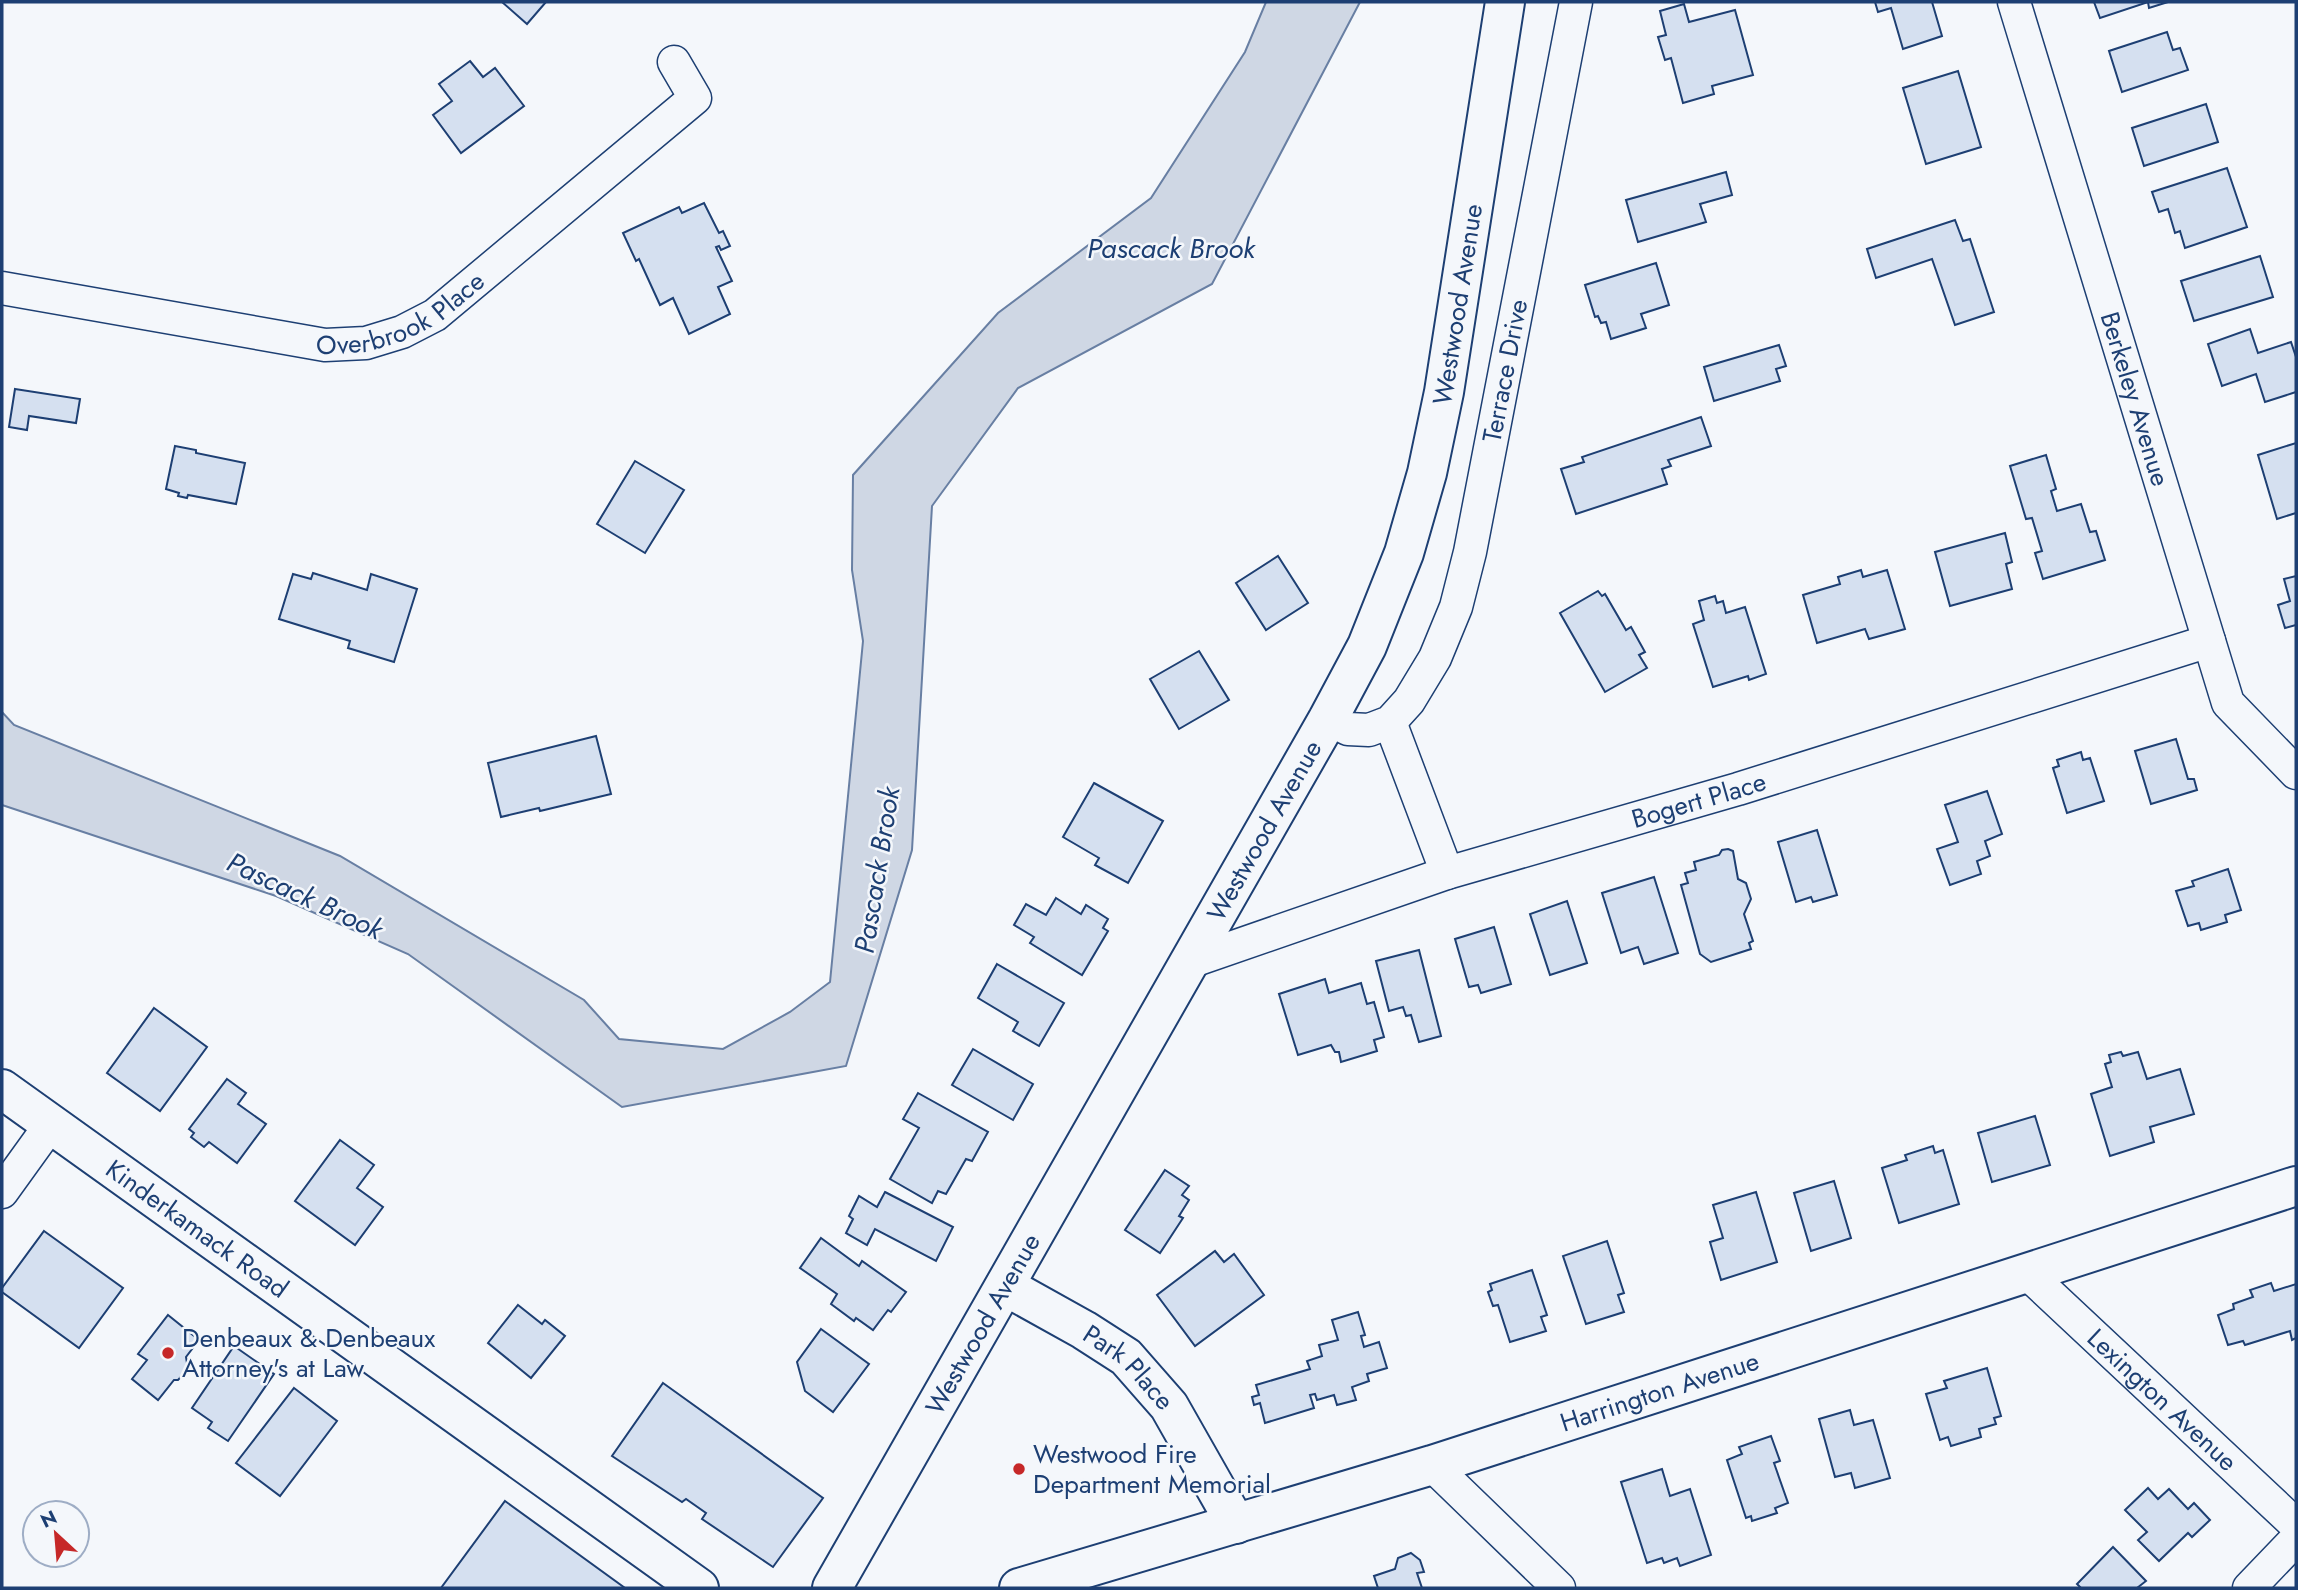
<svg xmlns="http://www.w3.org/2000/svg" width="2298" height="1590" font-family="Jost,sans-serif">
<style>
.water{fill:#cfd7e4;stroke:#687fa3;stroke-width:2}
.building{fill:#d5e0f0;stroke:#1d3f73;stroke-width:2}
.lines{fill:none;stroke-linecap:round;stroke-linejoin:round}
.minor-casing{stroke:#1d3f73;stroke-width:35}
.tertiary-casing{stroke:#1d3f73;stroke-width:42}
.primary-casing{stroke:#1d3f73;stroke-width:42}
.minor{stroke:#f4f7fb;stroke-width:32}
.tertiary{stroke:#f4f7fb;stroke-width:38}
.primary{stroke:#f4f7fb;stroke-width:38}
.poi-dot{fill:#c62828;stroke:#f4f7fb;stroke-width:2.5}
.labels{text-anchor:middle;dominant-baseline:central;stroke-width:5;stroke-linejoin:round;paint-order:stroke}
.street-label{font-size:26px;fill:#1d3f73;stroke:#f4f7fb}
.poi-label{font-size:26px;fill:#1d3f73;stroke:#f4f7fb;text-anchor:start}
.water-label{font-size:28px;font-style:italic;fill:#1d3f73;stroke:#f4f7fb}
</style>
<rect width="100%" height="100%" fill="#f4f7fb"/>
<!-- water -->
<path class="water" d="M1266 2H1360L1212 284 1018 388 932 506 912 850 846 1066 622 1107 408 954 276 896 2 805V712L14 725 340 856 584 1000 619 1039 723 1049 790 1012 830 982 863 641 852 570 853 475 998 313 1151 198 1245 52Z"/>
<!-- building -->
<g class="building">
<path d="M502 2H546L527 24Z"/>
<path d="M1875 2H1932L1942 36 1903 49 1891 8 1878 12Z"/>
<path d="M2094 2H2168L2149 8 2148 2 2100 18Z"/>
<path d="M1684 4 1689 22 1735 10 1753 75 1712 86 1714 94 1683 103 1671 58 1665 60 1658 37 1666 35 1660 11Z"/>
<path d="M2167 32 2173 50 2180 48 2188 70 2122 92 2109 51Z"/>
<path d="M470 61 483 77 495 68 524 106 461 153 433 115 452 101 439 84Z"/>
<path d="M1958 71 1981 147 1926 164 1903 88Z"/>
<path d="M2206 104 2218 142 2144 166 2132 128Z"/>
<path d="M2227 168 2247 227 2185 248 2180 231 2175 233 2168 209 2159 212 2152 192Z"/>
<path d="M1726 172 1732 195 1700 204 1706 222 1638 242 1626 200Z"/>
<path d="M704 203 719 233 723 231 730 246 721 250 719 246 716 247 732 281 718 287 730 314 689 334 673 298 660 305 639 259 636 261 623 233 679 207 682 213Z"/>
<path d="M1955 220 1963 241 1970 239 1994 312 1955 325 1932 259 1876 278 1867 249Z"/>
<path d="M2260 256 2273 297 2194 321 2181 281Z"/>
<path d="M1656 263 1669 305 1641 314 1646 328 1611 339 1606 322 1601 323 1598 316 1595 317 1585 285Z"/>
<path d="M2250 329 2258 353 2291 342 2296 357V392L2265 402 2256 374 2222 386 2208 344Z"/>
<path d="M1779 345 1786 366 1776 369 1780 381 1714 401 1704 367Z"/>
<path d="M15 389 80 399 76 423 29 416 27 430 9 427Z"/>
<path d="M1701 417 1711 446 1668 460 1671 466 1662 469 1667 484 1576 514 1561 469 1584 462 1582 457Z"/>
<path d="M2296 443V513L2277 519 2258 455Z"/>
<path d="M175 446 196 450V453L245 463 236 504 188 495 187 498 178 496 179 493 166 489Z"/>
<path d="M2046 455 2056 489 2051 491 2057 511 2081 504 2090 532 2096 531 2105 560 2043 579 2035 553 2042 551 2032 518 2026 519 2010 466Z"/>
<path d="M635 461 684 490 645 553 597 524Z"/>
<path d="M2005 533 2012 562 2006 564 2012 589 1950 606 1935 552Z"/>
<path d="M1278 556 1308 603 1266 630 1236 583Z"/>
<path d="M1861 570 1863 577 1887 570 1905 629 1869 639 1865 629 1817 643 1803 595 1840 584 1838 577Z"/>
<path d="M313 573 367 590 371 574 417 589 394 662 348 648 350 641 279 619 293 574 311 579Z"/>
<path d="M2296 576V625L2285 628 2278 605 2290 601 2284 579Z"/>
<path d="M1598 591 1602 596 1605 594 1626 630 1631 627 1645 652 1639 655 1647 668 1605 692 1560 613Z"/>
<path d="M1715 596 1717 603 1723 601 1726 613 1745 607 1766 674 1749 680 1748 676 1713 687 1693 624 1704 620 1699 601Z"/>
<path d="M1199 651 1229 700 1179 729 1150 679Z"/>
<path d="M596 736 611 794 540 811 539 808 501 817 488 763Z"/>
<path d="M2176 739 2188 779H2194L2197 790 2151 804 2135 751Z"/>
<path d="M2081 752 2083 760 2090 758 2104 801 2067 813 2053 768 2059 766 2057 760Z"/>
<path d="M1094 783 1163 821 1128 883 1095 865 1099 858 1063 837Z"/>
<path d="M1987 791 2002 834 1985 841 1990 856 1977 861 1981 874 1950 885 1937 849 1958 842 1945 805Z"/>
<path d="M1817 830 1837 895 1813 902 1811 897 1796 902 1778 842Z"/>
<path d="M1728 849 1733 851 1738 879 1746 883 1751 899 1744 914 1753 941 1749 943 1751 949 1711 962 1700 954 1681 885 1688 883 1685 873 1696 870 1694 862 1719 855 1722 850Z"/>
<path d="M2228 869 2241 910 2225 915 2227 922 2201 930 2199 923 2188 926 2176 891 2194 886 2192 881Z"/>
<path d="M1654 877 1678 953 1644 964 1638 947 1621 953 1602 893Z"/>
<path d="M1056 898 1081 914 1086 905 1108 919 1103 928 1108 931 1082 975 1030 943 1034 937 1014 925 1026 904 1046 915Z"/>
<path d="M1567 901 1587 963 1550 975 1530 914Z"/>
<path d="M1494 927 1511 984 1481 993 1478 985 1469 987 1455 939Z"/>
<path d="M1419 950 1441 1036 1419 1042 1411 1015 1406 1016 1403 1007 1389 1011 1376 961Z"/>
<path d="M997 964 1064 1003 1039 1046 1013 1031 1018 1022 978 998Z"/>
<path d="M1325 979 1329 993 1361 983 1367 1004 1374 1002 1384 1037 1374 1040 1377 1051 1341 1062 1339 1052H1335L1331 1045 1298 1055 1279 994Z"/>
<path d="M154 1008 207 1047 160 1111 107 1073Z"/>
<path d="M973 1049 1033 1084 1013 1120 952 1085Z"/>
<path d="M2121 1052 2123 1056 2138 1052 2147 1079 2180 1069 2194 1114 2150 1127 2154 1142 2110 1156 2091 1094 2112 1087 2105 1064 2111 1062 2109 1055Z"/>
<path d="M227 1079 246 1093 238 1104 266 1124 237 1163 209 1142 204 1147 191 1137 194 1133 189 1129Z"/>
<path d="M918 1093 988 1132 972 1161 966 1159 946 1194 938 1191 932 1203 890 1179 919 1128 903 1119Z"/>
<path d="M2035 1116 2050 1165 1992 1182 1978 1133Z"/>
<path d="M340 1140 374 1165 357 1188 383 1207 355 1245 295 1201Z"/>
<path d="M1933 1146 1935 1153 1943 1150 1959 1204 1899 1223 1882 1168 1907 1160 1905 1155Z"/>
<path d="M1165 1170 1189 1186 1182 1195 1189 1200 1179 1216 1183 1218 1160 1253 1125 1230Z"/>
<path d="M1834 1181 1851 1238 1811 1251 1794 1193Z"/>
<path d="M885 1192 953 1227 936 1261 875 1229 867 1245 846 1233 853 1219 849 1216 859 1196 877 1207Z"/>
<path d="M1756 1192 1777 1262 1721 1280 1710 1242 1723 1238 1713 1205Z"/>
<path d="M44 1231 123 1288 79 1348 2 1292V1288Z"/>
<path d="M821 1238 859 1266 862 1261 906 1292 891 1312 888 1310 873 1330 856 1318 854 1321 831 1304 837 1294 800 1268Z"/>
<path d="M1607 1241 1624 1293 1618 1295 1624 1312 1586 1324 1563 1256Z"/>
<path d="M1215 1251 1224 1262 1234 1254 1264 1295 1195 1346 1157 1295Z"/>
<path d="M1532 1270 1547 1315 1541 1317 1546 1331 1510 1342 1498 1305 1493 1306 1488 1292 1492 1290 1490 1284Z"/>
<path d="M2271 1283 2274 1291 2296 1284V1338L2292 1340 2290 1331 2245 1345 2243 1341 2228 1345 2218 1315 2234 1309 2233 1304 2253 1297 2250 1290Z"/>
<path d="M518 1305 542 1324 545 1320 565 1336 531 1378 488 1343Z"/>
<path d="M1358 1312 1365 1335 1361 1336 1364 1347 1379 1342 1387 1368 1367 1374 1369 1381 1352 1387 1356 1400 1337 1405 1334 1395 1317 1400 1315 1394 1310 1395 1314 1408 1265 1423 1260 1403 1254 1405 1252 1397 1259 1395 1256 1385 1310 1369 1307 1361 1322 1356 1319 1345 1338 1340 1332 1320Z"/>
<path d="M168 1315 199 1340 186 1357 188 1369 178 1380H174L158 1400 132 1379 147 1360 138 1354Z"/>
<path d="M821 1329 869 1364 833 1412 805 1391 797 1362Z"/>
<path d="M234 1346 274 1374 228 1441 208 1428 212 1422 192 1408Z"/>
<path d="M1987 1368 2001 1416 1994 1418 1996 1424 1979 1429 1981 1437 1951 1446 1948 1437 1940 1440 1926 1394 1947 1388 1944 1381Z"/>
<path d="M663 1383 823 1498 773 1567 702 1519 706 1513 686 1499 682 1502 612 1456Z"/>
<path d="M294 1388 337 1421 280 1496 236 1463Z"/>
<path d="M1850 1410 1854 1425 1873 1420 1890 1478 1855 1488 1851 1473 1835 1477 1819 1419Z"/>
<path d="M1771 1436 1780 1461 1774 1463 1788 1503 1775 1508 1777 1513 1752 1521 1751 1516 1746 1518 1727 1460 1742 1454 1739 1447Z"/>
<path d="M1662 1469 1670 1496 1690 1489 1711 1555 1680 1566 1677 1558 1664 1563 1662 1558 1647 1563 1621 1482Z"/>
<path d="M2148 1488 2158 1499 2169 1489 2188 1509 2194 1503 2210 1520 2192 1537 2188 1533 2159 1561 2138 1540 2147 1532 2125 1510Z"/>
<path d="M505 1501 625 1588H441Z"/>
<path d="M2113 1547 2146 1581 2137 1588H2081L2077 1584Z"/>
<path d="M1411 1553 1420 1560 1424 1572 1417 1573 1422 1588H1378L1374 1576 1395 1569 1398 1558Z"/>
</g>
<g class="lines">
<defs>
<g id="minor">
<path id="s1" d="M2014 2 2228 703 2296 773"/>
<path id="s2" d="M2 288 325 345 366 343 402 332 435 315 695 98 674 62"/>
<path id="s3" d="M1328 719 1348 729 1369 730 1390 722 1409 701 1435 658 1456 607 1470 552 1576 2"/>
<path d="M1390 722 1447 873"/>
<path id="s4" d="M1190 962 1447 873 1738 789 2209 641"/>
<path d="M2 1192 51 1124"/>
<path id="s5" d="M2028 1274 2296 1525"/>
<path d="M1432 1465 1559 1588"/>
<path d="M2249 1588 2296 1539"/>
</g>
<g id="tertiary">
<path id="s6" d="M1005 1286 1084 1330 1126 1357 1169 1406 1236 1524"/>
<path id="s7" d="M832 1588 1328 719 1367 646 1404 553 1427 473 1444 392 1505 2"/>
<path id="s8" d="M1019 1588 1432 1465 2296 1186"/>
</g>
<g id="primary">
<path id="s9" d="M2 1089 699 1588"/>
</g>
</defs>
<!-- minor casing -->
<use href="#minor" class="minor-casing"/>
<!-- tertiary casing -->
<use href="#tertiary" class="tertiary-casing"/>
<!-- primary casing -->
<use href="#primary" class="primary-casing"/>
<!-- minor -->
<use href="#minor" class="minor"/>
<!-- tertiary -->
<use href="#tertiary" class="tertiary"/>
<!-- primary -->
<use href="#primary" class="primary"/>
</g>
<!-- markers -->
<g class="poi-dot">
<circle cx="168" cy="1353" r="7"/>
<circle cx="1019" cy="1469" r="7"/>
</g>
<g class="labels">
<!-- street labels -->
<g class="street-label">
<text stroke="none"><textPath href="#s7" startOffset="1438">Westwood Avenue</textPath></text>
<text stroke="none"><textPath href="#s2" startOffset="411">Overbrook Place</textPath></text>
<text stroke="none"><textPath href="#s3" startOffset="441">Terrace Drive</textPath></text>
<text stroke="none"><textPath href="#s1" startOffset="415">Berkeley Avenue</textPath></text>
<text stroke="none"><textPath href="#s4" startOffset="534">Bogert Place</textPath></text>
<text stroke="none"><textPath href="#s7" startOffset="872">Westwood Avenue</textPath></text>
<text stroke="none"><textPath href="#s9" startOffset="240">Kinderkamack Road</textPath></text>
<text stroke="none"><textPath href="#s7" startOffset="304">Westwood Avenue</textPath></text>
<text stroke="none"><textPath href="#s6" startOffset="149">Park Place</textPath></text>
<text stroke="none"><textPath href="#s8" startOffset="670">Harrington Avenue</textPath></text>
<text stroke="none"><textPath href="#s5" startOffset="184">Lexington Avenue</textPath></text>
</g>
<!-- poi labels -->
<g class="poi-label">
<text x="182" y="1338">Denbeaux &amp; Denbeaux<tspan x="182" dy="30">Attorney's at Law</tspan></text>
<text x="1033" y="1454">Westwood Fire<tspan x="1033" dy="30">Department Memorial</tspan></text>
</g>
<!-- water labels -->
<g class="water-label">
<text x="1171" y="248">Pascack Brook</text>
<text transform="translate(877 870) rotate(-81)">Pascack Brook</text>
<text transform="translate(305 896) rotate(25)">Pascack Brook</text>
</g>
</g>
<!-- border -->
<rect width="2298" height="1590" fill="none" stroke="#1d3f73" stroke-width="7"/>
<!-- north arrow -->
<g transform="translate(56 1534) rotate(334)"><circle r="33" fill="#f4f7fb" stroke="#9eadc5" stroke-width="2"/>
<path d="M0-5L12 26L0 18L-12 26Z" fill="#c62828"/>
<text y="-10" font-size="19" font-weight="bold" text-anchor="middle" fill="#1d3f73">N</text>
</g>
</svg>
